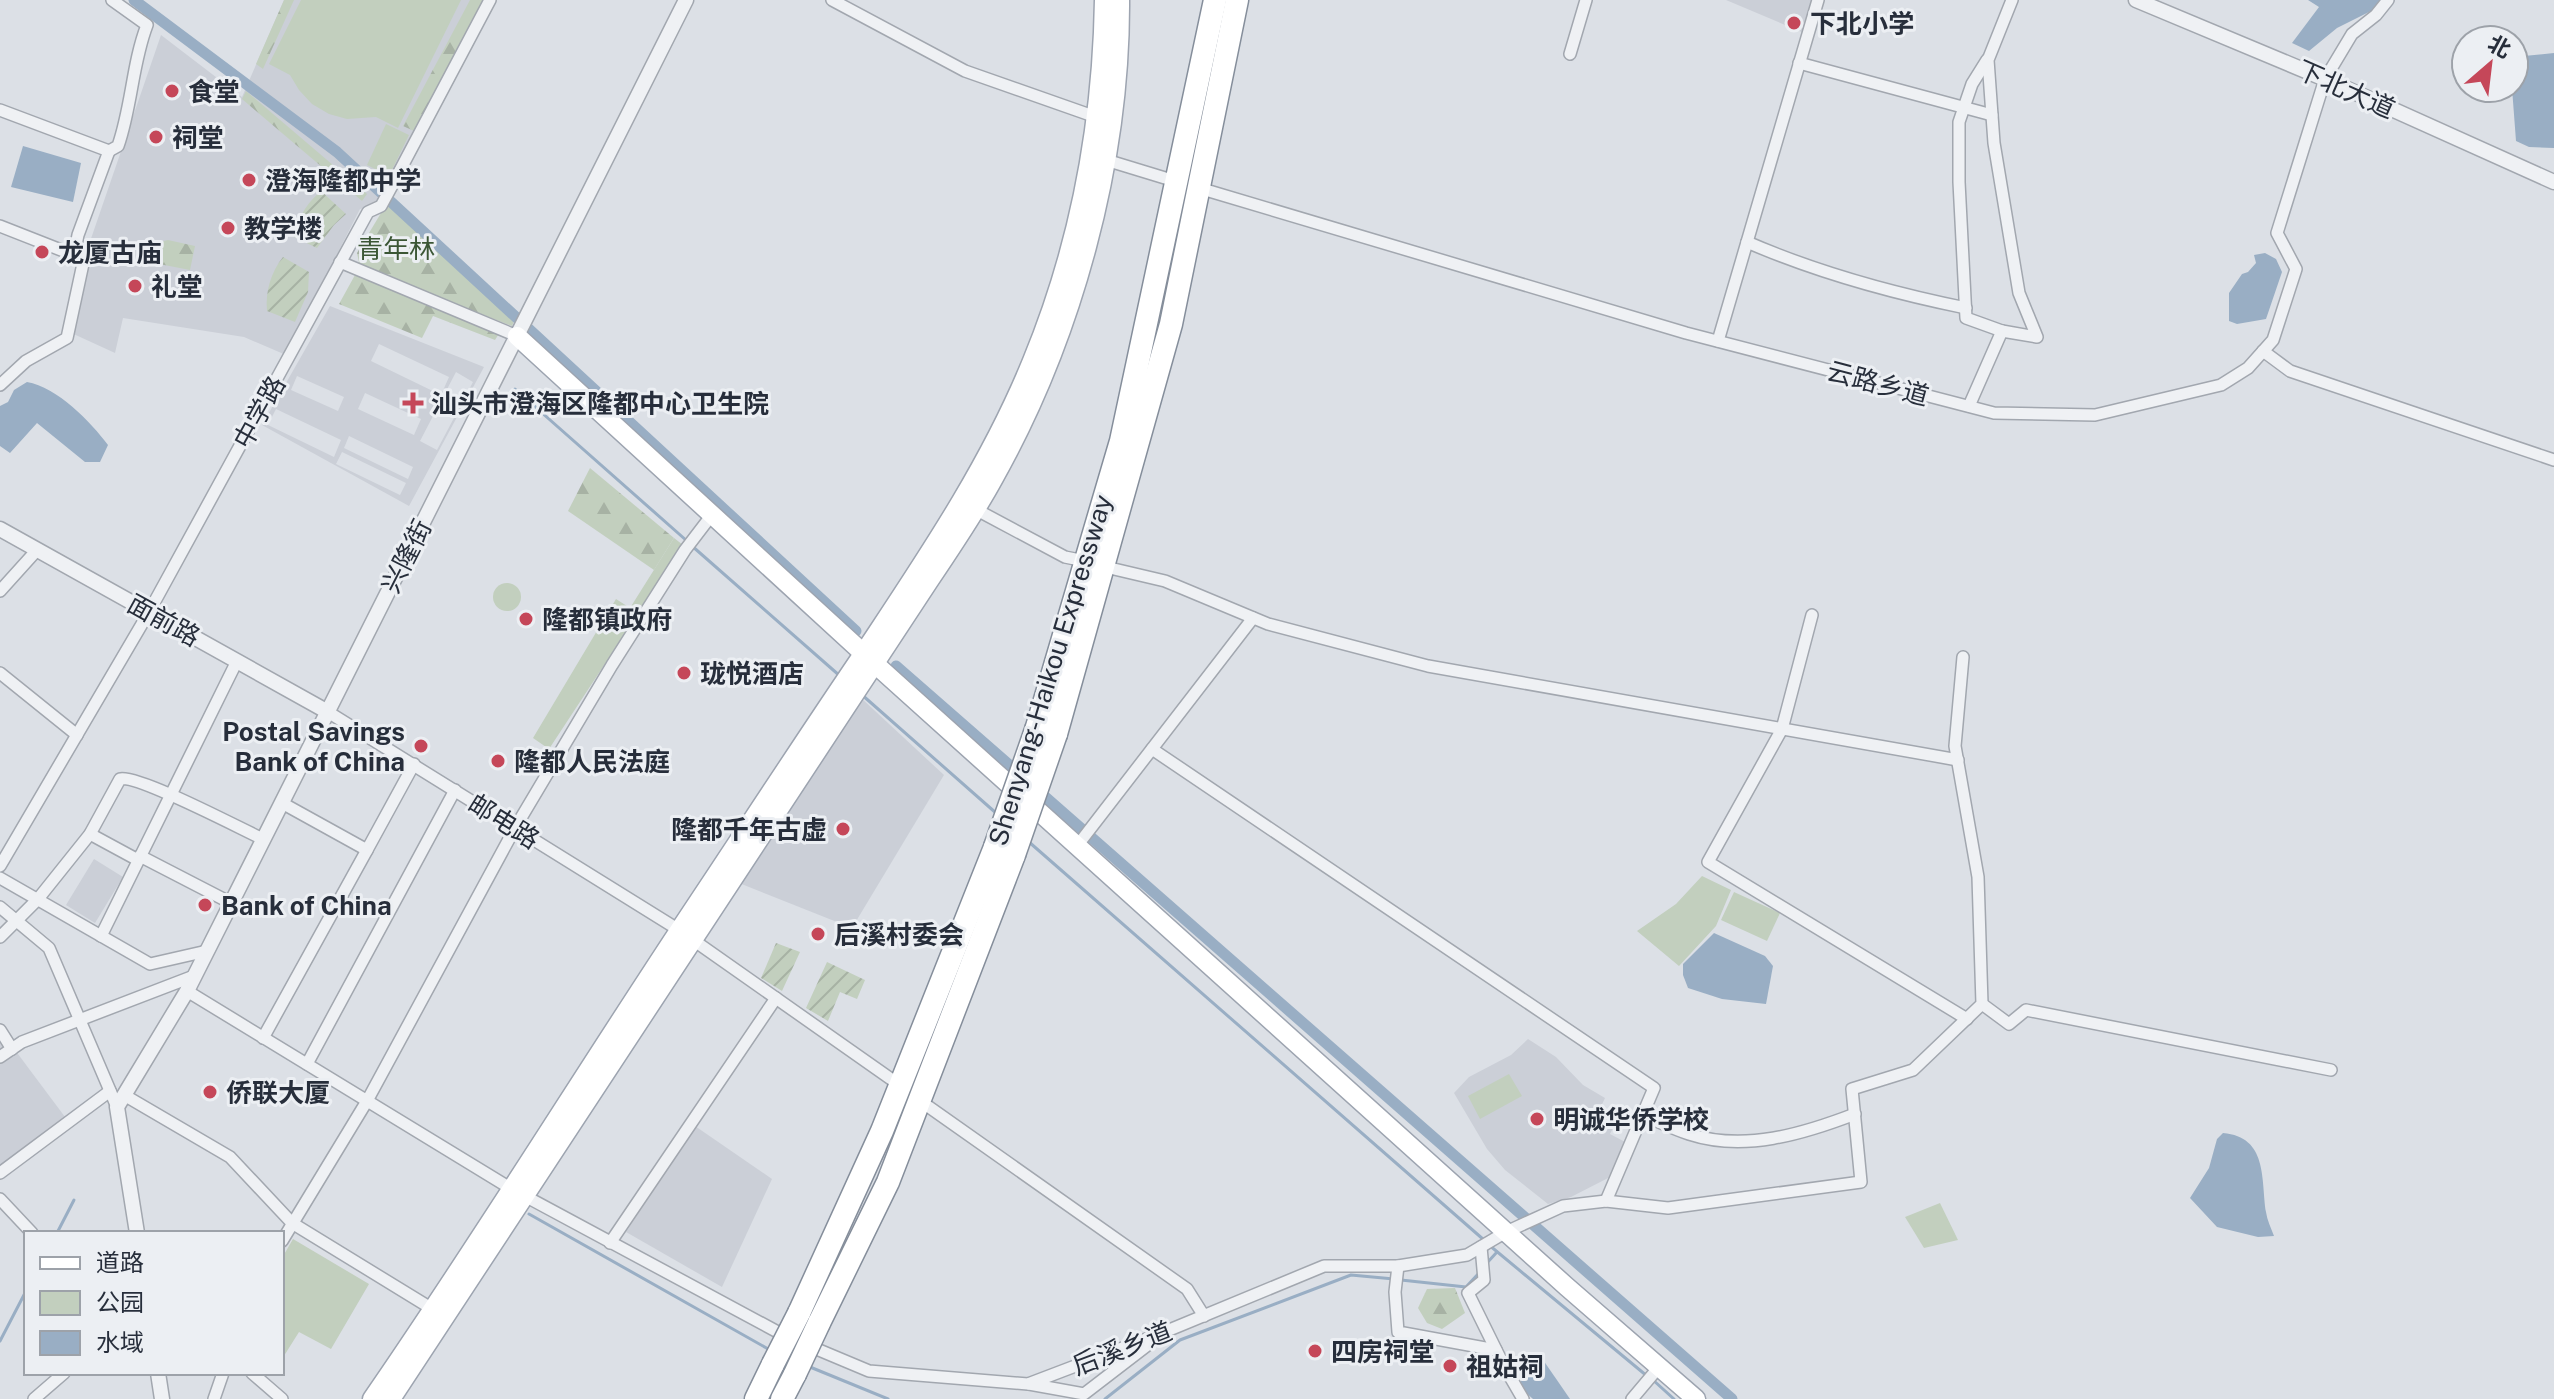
<svg xmlns="http://www.w3.org/2000/svg" width="2554" height="1399" font-family="'Public Sans','Noto Sans SC',sans-serif">
<style>
.built{fill:#cbcfd7;fill-rule:evenodd}
.green{fill:#c2cfbe}
.forest{fill:url(#forest-firs)}
.garden{fill:url(#garden-furrows)}
.water{fill:#99aec4}
.lines{fill:none;stroke-linecap:round;stroke-linejoin:round}
.stream{stroke:#99aec4;stroke-width:3}
.canal{stroke:#99aec4;stroke-width:11}
.minor-casing{stroke:#a2a7af;stroke-width:14}
.tertiary-casing{stroke:#a2a7af;stroke-width:17}
.primary-casing{stroke:#9da4b0;stroke-width:21}
.motorway-casing{stroke:#858e9b;stroke-width:25}
.minor{stroke:#eff1f4;stroke-width:11}
.tertiary{stroke:#eff1f4;stroke-width:14}
.primary{stroke:#fff;stroke-width:18}
.motorway{stroke:#fff;stroke-width:22}
.motorway-bridge-casing{stroke:#858e9b;stroke-width:25;stroke-linecap:butt}
.motorway-bridge{stroke:#fff;stroke-width:22}
.poi-dot{fill:#c54759;stroke:#eceff3;stroke-width:3}
.labels{text-anchor:middle;dominant-baseline:central;stroke-width:6;stroke-linejoin:round;paint-order:stroke}
.poi-label{font-size:26px;font-weight:bold;fill:#272e3b;stroke:#eceff3;text-anchor:start}
.street-label{font-size:26px;fill:#272e3b;stroke:#eceff3}
.park-label{font-size:26px;fill:#3b5635;stroke:#eceff3}
</style>
<defs>
<pattern id="forest-firs" width="22" height="20" patternUnits="userSpaceOnUse" patternTransform="scale(2)"><rect width="22" height="20" fill="#c2cfbe"/><path d="M5 1l3.5 6h-7zM16 11l3.5 6h-7z" fill="#a7b2a4"/></pattern>
<pattern id="garden-furrows" width="10" height="10" patternUnits="userSpaceOnUse" patternTransform="scale(2)"><rect width="10" height="10" fill="#c2cfbe"/><path d="M-1 1l2-2M0 10L10 0M9 11l2-2" fill="none" stroke="#a7b2a4"/></pattern>
</defs>
<rect width="100%" height="100%" fill="#dce0e6"/>
<!-- built -->
<g class="built">
<path d="M284 0H486L373 206 360 209 286 355 244 337 123 318 115 353 67 331 84 259 161 35 242 97Z"/>
<path d="M1726 0H1815L1804 33Z"/>
<path d="M330 306 484 367 409 506 262 425ZM379 344 449 377 441 395 371 361ZM456 372 473 382 437 450 420 441ZM297 376 344 397 338 411 291 390ZM365 393 421 419 414 435 358 409ZM276 409 341 440 334 457 268 425ZM349 436 413 467 408 479 344 448ZM342 452 406 483 400 495 336 464Z"/>
<path d="M860 697 944 775 852 928 739 883Z"/>
<path d="M94 859 123 877 95 923 66 905Z"/>
<path d="M0 1030 71 1125 0 1174Z"/>
<path d="M1528 1039 1556 1057 1583 1085 1605 1098 1597 1115 1615 1124 1610 1134 1627 1143 1612 1176 1571 1197 1548 1204 1505 1170 1487 1149 1454 1093 1469 1077 1511 1055Z"/>
<path d="M695 1126 772 1179 722 1287 626 1232Z"/>
</g>
<!-- green -->
<g class="green">
<path d="M301 0H461L398 128 376 117 347 119 329 114 312 104 299 90 290 75 269 64Z"/>
<path d="M386 124 409 135 389 176 367 165Z"/>
<path d="M674 538 683 545 549 749 533 738 616 599 630 608Z"/>
<circle cx="507" cy="597" r="14"/>
<path d="M1702 876 1731 890 1716 926 1679 966 1637 931 1676 904Z"/>
<path d="M1734 892 1780 913 1767 941 1721 920Z"/>
<path d="M1509 1074 1522 1096 1480 1119 1468 1096Z"/>
<path d="M1940 1203 1958 1240 1924 1248 1905 1217Z"/>
<path d="M293 1239 369 1284 331 1349 299 1332 282 1359V1258Z"/>
</g>
<!-- forest -->
<g class="forest">
<path d="M284 0H294L263 69 256 64Z"/>
<path d="M470 0H486L414 131 403 126Z"/>
<path d="M246 91 367 194 362 201 242 99Z"/>
<path d="M392 203 516 317 512 326 360 267 357 253 381 213Z"/>
<path d="M168 240 195 246 190 270 159 264 156 259 159 242Z"/>
<path d="M355 275 500 332 495 340 433 316 422 338 339 304Z"/>
<path d="M590 468 674 538 654 570 568 511Z"/>
<path d="M1455 1288 1465 1313 1442 1329 1427 1323 1418 1308 1427 1289Z"/>
</g>
<!-- garden -->
<g class="garden">
<path d="M321 191 346 214 334 225 317 248 294 237C299 217 305 205 321 191Z"/>
<path d="M283 257 309 272 308 292 295 322 267 311C265 292 271 272 283 257Z"/>
<path d="M776 943 800 952 782 991 761 978Z"/>
<path d="M827 962 865 980 857 999 840 992 828 1021 806 1008Z"/>
</g>
<!-- water -->
<g class="water">
<path d="M2308 0H2381L2373 10 2337 28 2309 51 2292 43 2319 7Z"/>
<path d="M2554 53V148L2529 147 2516 141 2512 88H2514V62L2524 56Z"/>
<path d="M23 146 81 163 73 202 11 187Z"/>
<path d="M2265 253 2276 259 2282 272 2266 319 2237 324 2229 321V293L2242 274 2248 272 2256 263 2254 255Z"/>
<path d="M27 382C57 387 91 422 108 445L100 462H85L37 423 10 453 0 446V406L8 402 14 390Z"/>
<path d="M1714 933 1765 956 1773 966 1766 1004 1722 999 1688 988 1683 975V964Z"/>
<path d="M2223 1133C2268 1137 2261 1179 2266 1212 2267 1220 2271 1228 2274 1236L2258 1237 2217 1227 2190 1198 2209 1168 2217 1139Z"/>
<path d="M1539 1354 1570 1399H1533L1523 1390 1515 1360Z"/>
</g>
<g class="lines">
<!-- stream -->
<g class="stream">
<path d="M515 389 687 541"/>
<path d="M692 546 840 676"/>
<path d="M861 694 996 813"/>
<path d="M1029 842 1484 1240"/>
<path d="M529 1214 770 1350"/>
<path d="M57 1233 74 1200"/>
<path d="M1489 1245 1647 1376"/>
<path d="M1486 1264 1497 1252"/>
<path d="M1401 1280 1466 1287 1479 1273"/>
<path d="M0 1341 26 1291"/>
<path d="M810 1367 888 1399"/>
<path d="M1653 1380 1674 1399"/>
<path d="M1105 1399 1180 1340 1351 1275 1394 1279"/>
</g>
<!-- canal -->
<g class="canal">
<path d="M134 0 337 152 856 631"/>
<path d="M896 666 1022 776"/>
<path d="M1035 788 1732 1399"/>
</g>
<defs>
<g id="minor">
<path d="M832 0 965 71 1096 117"/>
<path d="M1570 54 1586 0"/>
<path d="M1987 60 1972 84 1959 122V182L1966 318 2002 331"/>
<path d="M1799 63 1992 115"/>
<path d="M0 110 109 151 78 235 74 255"/>
<path d="M109 151 118 146C132 106 132 64 147 25L112 0"/>
<path d="M1106 160 1165 178"/>
<path d="M397 176 490 0"/>
<path d="M1209 191 1686 333 1994 413 2095 415 2221 385 2248 368 2273 340 2296 269 2277 233 2325 79 2352 34 2376 15 2388 0"/>
<path d="M0 226 84 259 67 338 26 361 0 385"/>
<path d="M1747 242C1816 272 1892 293 1966 308"/>
<path d="M340 262 517 336"/>
<path d="M1718 341 1818 0"/>
<path d="M2263 351 2290 371 2554 460"/>
<path d="M1969 406 2002 331 2037 337 2019 293 1994 143 1988 60 2012 0"/>
<path d="M975 509 1065 557 1075 559"/>
<path d="M1114 569 1165 581 1268 624 1428 666 1958 760"/>
<path d="M0 591 37 550"/>
<path d="M1812 615 1782 729 1708 862 1967 1019"/>
<path d="M0 673 77 735"/>
<path d="M328 712 679 930 891 1079"/>
<path d="M1152 749 1654 1088 1606 1201"/>
<path d="M282 803 367 850 414 764"/>
<path d="M90 834 138 860"/>
<path d="M1077 846 1253 618"/>
<path d="M140 856 231 903"/>
<path d="M0 866 149 612 368 212 381 206 400 171"/>
<path d="M0 878 150 964 207 951"/>
<path d="M0 907 49 948 117 1107"/>
<path d="M101 936 237 661"/>
<path d="M0 937 38 899 90 834 120 779C137 774 241 829 263 839"/>
<path d="M187 991 510 1188 787 1337"/>
<path d="M1982 1004 2009 1024 2026 1010 2331 1070"/>
<path d="M0 1030 12 1049"/>
<path d="M263 1038 367 850"/>
<path d="M0 1057 22 1042 194 976"/>
<path d="M307 1064 455 790"/>
<path d="M124 1095 230 1157 292 1223 434 1310"/>
<path d="M929 1107 1187 1289 1204 1316"/>
<path d="M1642 1115C1658 1121 1673 1129 1689 1134 1744 1152 1803 1134 1855 1114"/>
<path d="M0 1173 110 1091"/>
<path d="M0 1199 32 1233"/>
<path d="M282 1241 367 1101 515 828 612 665 685 550 711 516"/>
<path d="M610 1243 776 998"/>
<path d="M1481 1247 1484 1280 1468 1293 1505 1368 1523 1399"/>
<path d="M1398 1266 1395 1292 1398 1332 1496 1350"/>
<path d="M807 1345 869 1371 1028 1384 1162 1333 1324 1266H1398L1467 1255 1506 1232 1563 1206 1606 1201 1668 1208 1861 1182 1852 1089 1913 1070 1982 1004 1978 877 1955 746 1963 657"/>
<path d="M252 1373 282 1399"/>
<path d="M1029 1384 1084 1394 1153 1341"/>
<path d="M34 1399 64 1373"/>
<path d="M214 1399 223 1373"/>
<path d="M1632 1399 1659 1367"/>
</g>
<g id="tertiary">
<path d="M2136 0 2325 79 2554 182"/>
<path d="M0 529 328 712"/>
<path d="M137 1233 117 1107 187 991 686 0"/>
<path d="M158 1373 162 1399"/>
</g>
<g id="primary">
<path d="M517 336 874 663 1567 1287 1696 1399"/>
<path d="M372 1399C482 1240 583 1075 690 914 746 830 802 744 859 660 923 563 988 469 1032 361 1079 247 1102 123 1104 0"/>
<path d="M391 1399 929 581C952 547 975 513 994 478 1073 337 1121 161 1120 0"/>
</g>
<g id="motorway">
<path d="M1037 727 1121 441 1215 0"/>
<path d="M1056 734 1171 324 1237 0"/>
<path d="M799 1313 882 1131 995 847"/>
<path d="M819 1323 888 1182 1014 855"/>
<path d="M756 1399 773 1364"/>
<path d="M782 1399 795 1374"/>
</g>
</defs>
<!-- minor casing -->
<use href="#minor" class="minor-casing"/>
<!-- tertiary casing -->
<use href="#tertiary" class="tertiary-casing"/>
<!-- primary casing -->
<use href="#primary" class="primary-casing"/>
<!-- motorway casing -->
<use href="#motorway" class="motorway-casing"/>
<!-- minor -->
<use href="#minor" class="minor"/>
<!-- tertiary -->
<use href="#tertiary" class="tertiary"/>
<!-- primary -->
<use href="#primary" class="primary"/>
<!-- motorway -->
<use href="#motorway" class="motorway"/>
<defs>
<g id="motorway-bridge">
<path d="M995 847 1037 727"/>
<path d="M1014 855 1056 734"/>
<path d="M773 1364 799 1313"/>
<path d="M795 1374 819 1323"/>
</g>
</defs>
<!-- motorway-bridge casing -->
<use href="#motorway-bridge" class="motorway-bridge-casing"/>
<!-- motorway-bridge -->
<use href="#motorway-bridge" class="motorway-bridge"/>
</g>
<!-- markers -->
<g class="poi-dot">
<circle cx="1794" cy="23" r="8"/>
<circle cx="172" cy="91" r="8"/>
<circle cx="156" cy="137" r="8"/>
<circle cx="249" cy="180" r="8"/>
<circle cx="228" cy="228" r="8"/>
<circle cx="42" cy="252" r="8"/>
<circle cx="135" cy="286" r="8"/>
<path d="M409 391h8v8h8v8h-8v8h-8v-8h-8v-8h8z"/>
<circle cx="526" cy="619" r="8"/>
<circle cx="684" cy="673" r="8"/>
<circle cx="421" cy="746" r="8"/>
<circle cx="498" cy="761" r="8"/>
<circle cx="843" cy="829" r="8"/>
<circle cx="205" cy="905" r="8"/>
<circle cx="818" cy="934" r="8"/>
<circle cx="210" cy="1092" r="8"/>
<circle cx="1537" cy="1119" r="8"/>
<circle cx="1315" cy="1351" r="8"/>
<circle cx="1450" cy="1366" r="8"/>
</g>
<g class="labels">
<!-- poi labels -->
<g class="poi-label">
<text x="1810" y="23">下北小学</text>
<text x="188" y="91">食堂</text>
<text x="172" y="137">祠堂</text>
<text x="265" y="180">澄海隆都中学</text>
<text x="244" y="228">教学楼</text>
<text x="58" y="252">龙厦古庙</text>
<text x="151" y="286">礼堂</text>
<text x="431" y="403">汕头市澄海区隆都中心卫生院</text>
<text x="542" y="619">隆都镇政府</text>
<text x="700" y="673">珑悦酒店</text>
<text x="405" y="731" text-anchor="end">Postal Savings<tspan x="405" dy="30">Bank of China</tspan></text>
<text x="514" y="761">隆都人民法庭</text>
<text x="827" y="829" text-anchor="end">隆都千年古虚</text>
<text x="221" y="905">Bank of China</text>
<text x="834" y="934">后溪村委会</text>
<text x="226" y="1092">侨联大厦</text>
<text x="1553" y="1119">明诚华侨学校</text>
<text x="1331" y="1351">四房祠堂</text>
<text x="1466" y="1366">祖姑祠</text>
</g>
<!-- street labels -->
<g class="street-label">
<text transform="translate(2346 89) rotate(24)">下北大道</text>
<text transform="translate(1878 383) rotate(15)">云路乡道</text>
<text transform="translate(259 412) rotate(-61)">中学路</text>
<text transform="translate(406 556) rotate(-63)">兴隆街</text>
<text transform="translate(164 620) rotate(29)">面前路</text>
<text transform="translate(1050 670) rotate(-73)">Shenyang-Haikou Expressway</text>
<text transform="translate(504 821) rotate(32)">邮电路</text>
<text transform="translate(1122 1348) rotate(-21)">后溪乡道</text>
</g>
<!-- park labels -->
<g class="park-label">
<text x="396" y="248">青年林</text>
</g>
</g>
<!-- legend -->
<rect x="24" y="1231" width="260" height="144" fill="#eceff3" stroke="#9da2a9" stroke-width="2"/>
<rect x="40" y="1257" width="40" height="12" fill="#ffffff" stroke="#9da2a9" stroke-width="2"/>
<text x="96" y="1271" font-size="24" fill="#272e3b">道路</text>
<rect x="40" y="1291" width="40" height="24" fill="#c2cfbe" stroke="#9da2a9" stroke-width="2"/>
<text x="96" y="1311" font-size="24" fill="#272e3b">公园</text>
<rect x="40" y="1331" width="40" height="24" fill="#99aec4" stroke="#9da2a9" stroke-width="2"/>
<text x="96" y="1351" font-size="24" fill="#272e3b">水域</text>
<!-- north arrow -->
<g transform="translate(2490 64) rotate(28)"><circle r="38" fill="#eceff3" stroke="#9da2a9" stroke-width="2"/>
<path d="M0-6L14 30L0 20L-14 30Z" fill="#c54759"/>
<text y="-12" font-size="22" font-weight="bold" text-anchor="middle" fill="#272e3b">北</text>
</g>
</svg>
